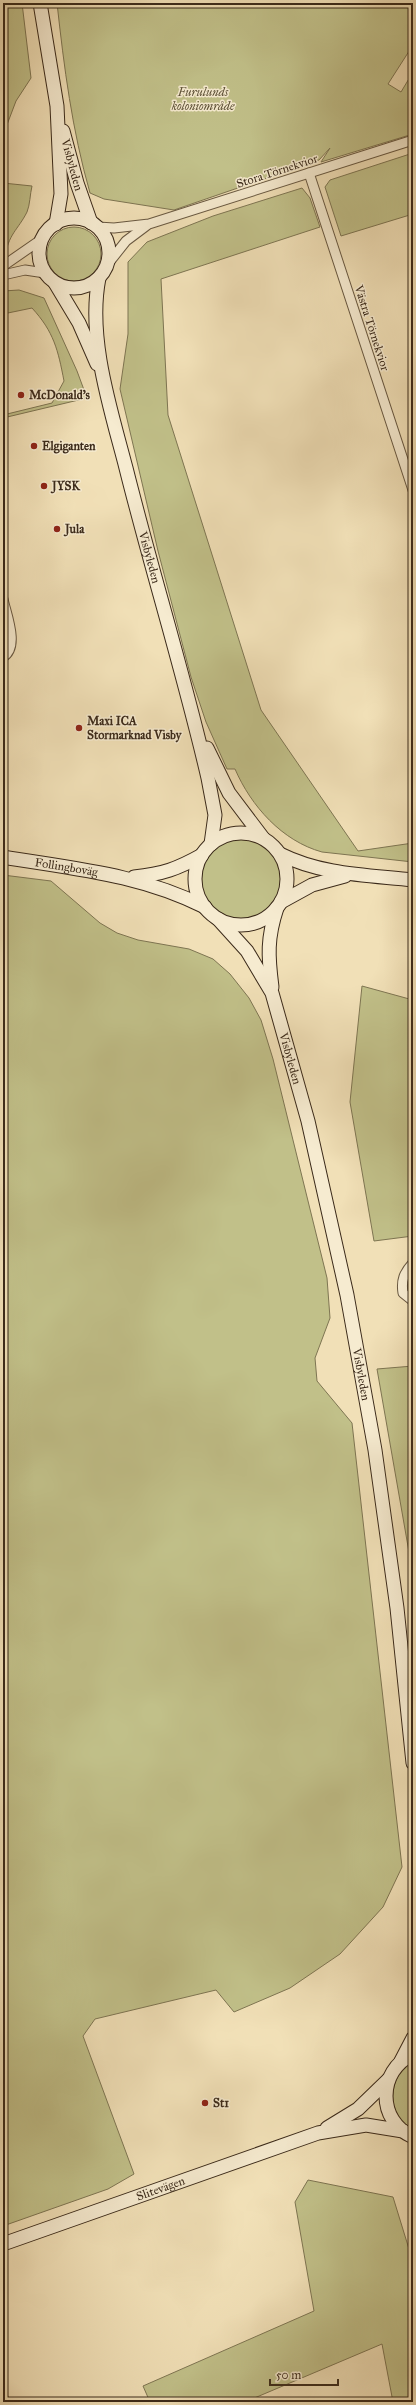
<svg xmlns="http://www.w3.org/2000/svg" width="416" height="2405" font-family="'IM FELL Great Primer',serif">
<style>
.green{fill:#c1c089;stroke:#7e7552}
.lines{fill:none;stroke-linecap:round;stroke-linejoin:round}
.street-casing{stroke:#685841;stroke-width:11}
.secondary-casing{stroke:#3b2a1a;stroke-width:15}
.street{stroke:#f6ebd0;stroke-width:9}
.secondary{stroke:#f6ebd0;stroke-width:13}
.poi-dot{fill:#8f2418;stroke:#f6ebd0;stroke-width:1.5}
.labels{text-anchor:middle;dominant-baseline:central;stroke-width:3;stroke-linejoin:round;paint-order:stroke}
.park-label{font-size:12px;font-style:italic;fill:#5c5036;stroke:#f6ebd0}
.street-label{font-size:12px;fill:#3b2a1a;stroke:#f6ebd0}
.poi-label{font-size:12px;font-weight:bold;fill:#3b2a1a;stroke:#f6ebd0;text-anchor:start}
</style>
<rect width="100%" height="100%" fill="#f1e0b7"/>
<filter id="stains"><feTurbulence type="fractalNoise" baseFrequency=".005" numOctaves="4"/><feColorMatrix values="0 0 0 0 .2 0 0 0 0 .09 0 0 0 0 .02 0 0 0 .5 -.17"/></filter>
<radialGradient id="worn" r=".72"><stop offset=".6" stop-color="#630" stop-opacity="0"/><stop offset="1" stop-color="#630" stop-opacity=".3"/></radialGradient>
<!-- green -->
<g class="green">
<path d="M3 3H22L31 78 16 101 5 130 3 131Z"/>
<path d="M57 3H413V45L388 84 401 92 413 72V134L321 162 330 148 319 160 174 210 104 199 90 193C72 130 64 67 57 3Z"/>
<path d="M413 153V214L341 236 325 187 330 180Z"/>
<path d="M3 183 32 186C30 194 30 205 27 212 18 230 8 234 5 258L3 259Z"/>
<path d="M302 188 310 198 320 227 161 279 168 415 261 710 358 851 413 843V862L322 852C282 841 251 806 235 769H227L206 722 191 677 158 551 120 389 128 334V262L147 242 213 216Z"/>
<circle cx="74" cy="254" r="27"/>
<path d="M19 290 44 298 77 371 87 398 3 418V415L52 403 64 381C58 350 54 332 32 308L3 314V291Z"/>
<circle cx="241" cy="879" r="40"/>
<path d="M3 875 51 881 100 923 117 933 138 940 189 949 213 959 230 974 249 998 261 1020 273 1059 327 1278 330 1318 315 1358 317 1381 352 1423 402 1867 383 1907 340 1954 290 1988 234 2012 216 1990 95 2019 83 2036 134 2174 108 2189 3 2226Z"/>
<path d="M362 986 413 1000V1236L374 1241 350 1102Z"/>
<path d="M413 1366V1575L377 1369Z"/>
<path d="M413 2061V2132C386 2116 386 2077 413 2061Z"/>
<path d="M308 2180 393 2197 413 2262V2402H393L382 2344 245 2402H150L143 2386 314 2311 295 2202Z"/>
</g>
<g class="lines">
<defs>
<g id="street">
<path d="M309 173 413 490"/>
<path d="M98 227 114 228 149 224 413 140"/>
<path d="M107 265 126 241 146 226"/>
<path d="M3 266 42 239"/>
<path d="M3 275 25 270 45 273"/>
<path d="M3 599C6 614 20 647 3 657"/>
<path d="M413 1263C404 1273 401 1280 403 1293L413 1301"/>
<path d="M3 2398 5 2402"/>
</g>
<g id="secondary">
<path d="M40 3 57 106 61 194 56 224"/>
<path id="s1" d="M63 131 77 183 91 223"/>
<circle cx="74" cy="253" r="35"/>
<path id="s2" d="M99 278C87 338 111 410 126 468 152 572 184 674 208 778L215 815 211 844"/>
<path d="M55 283 79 323 97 364"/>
<path d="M207 748 229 793 263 838"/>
<circle cx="241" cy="879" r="46"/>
<path d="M280 854C322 875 367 875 413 880"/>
<path id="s3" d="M3 857C75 869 139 874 205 907"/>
<path d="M134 877C163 874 177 869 202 855"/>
<path d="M281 902 312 885 345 876"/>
<path id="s4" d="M218 919 247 951 272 993 308 1121 347 1295 375 1450 397 1608 413 1763"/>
<path d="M272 987C268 956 267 938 277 908"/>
<path d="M413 2054C377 2071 377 2121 413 2137"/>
<path d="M401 2061 413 2038"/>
<path d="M327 2128 358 2109 388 2080"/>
<path id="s5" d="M3 2244 318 2133 366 2125 403 2131"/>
</g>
</defs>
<!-- street casing -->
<use href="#street" class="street-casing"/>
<!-- secondary casing -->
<use href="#secondary" class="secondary-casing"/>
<!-- street -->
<use href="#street" class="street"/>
<!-- secondary -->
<use href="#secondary" class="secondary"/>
</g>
<!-- markers -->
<g class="poi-dot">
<circle cx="21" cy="395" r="4"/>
<circle cx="34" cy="446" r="4"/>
<circle cx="44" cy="486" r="4"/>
<circle cx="57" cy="529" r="4"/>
<circle cx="79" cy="728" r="4"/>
<circle cx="205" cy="2103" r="4"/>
</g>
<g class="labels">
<!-- park labels -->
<g class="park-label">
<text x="203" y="92">Furulunds<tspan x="203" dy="14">koloniområde</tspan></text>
</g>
<!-- street labels -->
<g class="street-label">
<text stroke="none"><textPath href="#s1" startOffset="35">Visbyleden</textPath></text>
<text transform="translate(277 171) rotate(-18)">Stora Törnekvior</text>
<text transform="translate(372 328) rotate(72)">Västra Törnekvior</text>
<text stroke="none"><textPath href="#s2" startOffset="286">Visbyleden</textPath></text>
<text stroke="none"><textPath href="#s3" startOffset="64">Follingboväg</textPath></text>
<text stroke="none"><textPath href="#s4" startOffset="160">Visbyleden</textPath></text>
<text stroke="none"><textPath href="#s4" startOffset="484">Visbyleden</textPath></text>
<text stroke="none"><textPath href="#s5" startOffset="167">Slitevägen</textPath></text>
</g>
<!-- poi labels -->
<g class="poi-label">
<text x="29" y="395">McDonald's</text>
<text x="42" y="446">Elgiganten</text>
<text x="52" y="486">JYSK</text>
<text x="65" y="529">Jula</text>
<text x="87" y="721">Maxi ICA<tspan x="87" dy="14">Stormarknad Visby</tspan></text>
<text x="213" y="2103">St1</text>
</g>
</g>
<!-- margin -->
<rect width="416" height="2405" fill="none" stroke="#f1e0b7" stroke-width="16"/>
<rect x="4" y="4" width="408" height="2397" fill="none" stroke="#3b2a1a" stroke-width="2"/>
<rect x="8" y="8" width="400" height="2389" fill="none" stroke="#3b2a1a"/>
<!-- scale -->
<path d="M270 2379v6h68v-6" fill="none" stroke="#3b2a1a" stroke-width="2"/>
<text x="276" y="2379" font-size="12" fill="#3b2a1a" stroke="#f6ebd0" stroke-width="3" paint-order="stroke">50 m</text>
<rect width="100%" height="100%" filter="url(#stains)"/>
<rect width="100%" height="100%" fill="url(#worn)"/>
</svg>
